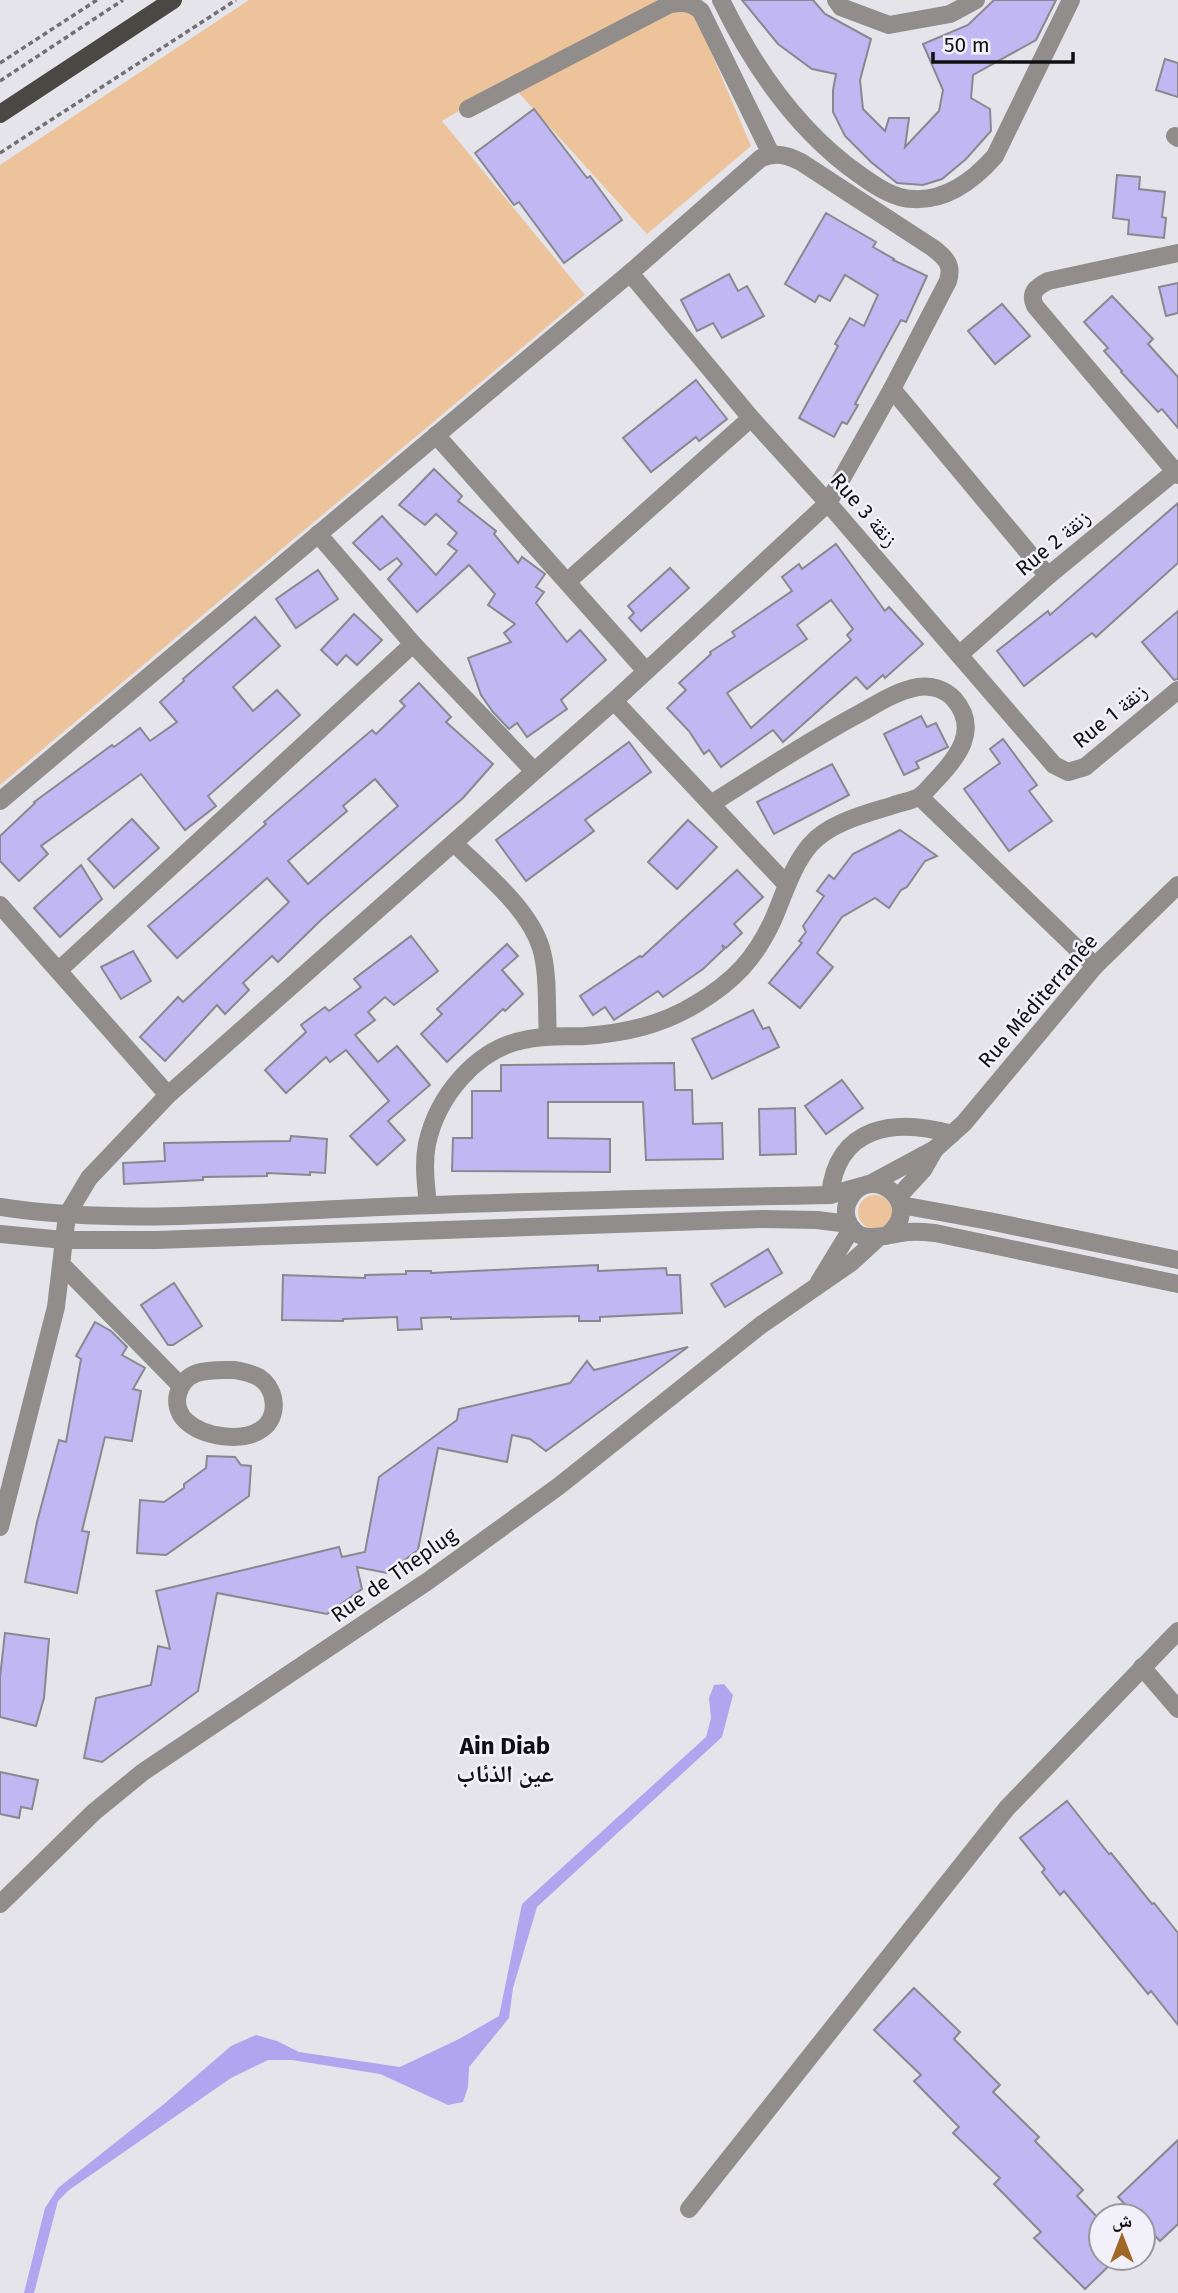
<svg xmlns="http://www.w3.org/2000/svg" width="1178" height="2293" font-family="'Fira Sans','Noto Naskh Arabic',sans-serif">
<style>
.green{fill:#edc39b}
.water{fill:#b1a5ef}
.building{fill:#c0b7f3;stroke:#89888f;stroke-width:2;fill-rule:evenodd}
.lines{fill:none;stroke-linecap:round;stroke-linejoin:round}
.path{stroke:#717075;stroke-width:3.5;stroke-dasharray:5 3.5;stroke-linecap:butt}
.minor{stroke:#908d8b;stroke-width:18}
.major{stroke:#4b4743;stroke-width:18}
.labels{text-anchor:middle;dominant-baseline:central;stroke-width:5;stroke-linejoin:round;paint-order:stroke}
.street-label{font-size:21px;fill:#100f12;stroke:#f2f1f9}
.quarter-label{font-size:24px;font-weight:bold;fill:#100f12;stroke:#f2f1f9}
</style>
<rect width="100%" height="100%" fill="#e5e4eb"/>
<!-- green -->
<g class="green">
<path d="M249 0H689L751 146 647 234 508 81 442 121 585 295 0 785V165Z"/>
<circle cx="875" cy="1212" r="17"/>
</g>
<!-- water -->
<path class="water" d="M724 1684 733 1695 722 1737 537 1907 513 1988 509 2018 469 2067 468 2087 463 2102 448 2105 380 2074 292 2060H268L231 2078 69 2190 58 2201 34 2293H24L45 2208 58 2188 164 2104 231 2046 256 2035 277 2041 299 2052 400 2067 459 2039 499 2016 522 1904 706 1737 711 1718 709 1698 714 1685Z"/>
<!-- building -->
<g class="building">
<path d="M742 0H813L825 14 871 39 860 80 863 109 885 131 889 118H909L905 147 939 111 943 90 923 44 968 25 994 0H1056L1036 40 973 75 971 98 990 109 991 131 966 159 942 179 923 185 897 183 871 162 845 136 833 112V90L836 74 812 69 778 44Z"/>
<path d="M1165 59 1178 63V97L1156 90Z"/>
<path d="M534 109 587 178 590 176 622 220 564 263 519 202 514 205 475 153Z"/>
<path d="M1117 175 1140 177 1139 189 1165 192 1162 217 1166 218 1164 238 1128 234 1129 220 1113 218Z"/>
<path d="M826 213 876 242 873 247 894 259 893 260 927 276 906 322 901 320 855 404 858 405 847 424 842 422 834 437 799 418 838 346 835 344 850 318 864 326 878 295 845 275 830 301 819 295 815 302 785 284Z"/>
<path d="M729 274 738 291 747 286 764 316 722 338 713 323 697 331 681 300Z"/>
<path d="M1178 283V313L1166 316 1159 287Z"/>
<path d="M1112 296 1153 339 1148 344 1178 377V428L1162 409 1158 412 1121 372 1122 371 1104 351 1108 348 1084 322Z"/>
<path d="M1002 304 1030 336 995 364 968 331Z"/>
<path d="M696 380 727 419 699 441 696 437 651 472 623 438Z"/>
<path d="M434 469 462 496 458 501 496 531 494 534 518 563 522 557 545 574 536 587 544 592 536 603 567 642 580 630 606 660 561 700 567 709 527 737 517 723 509 729 493 712 481 695 468 658 511 642 504 633 515 624 488 605 495 594 469 565 417 612 388 579 402 564 397 558 380 570 353 543 382 516 436 575 457 551 448 544 457 533 436 514 425 525 399 505Z"/>
<path d="M1178 503V563L1096 637 1092 633 1024 686 997 651 1048 611 1050 615Z"/>
<path d="M836 544 885 611 889 607 923 644 885 678 883 675 867 689 856 677 783 742 773 730 721 767 709 750 704 754 689 731 667 708 686 690 679 683 711 654 710 652 735 636 732 632 792 591 782 577 799 564 802 569ZM831 600 853 629 847 635 851 640 751 728 727 693 807 639 797 625Z"/>
<path d="M670 568 689 588 641 631 629 618 634 613 628 606Z"/>
<path d="M318 570 338 599 296 628 276 599Z"/>
<path d="M1178 611V679L1174 680 1142 642Z"/>
<path d="M354 614 382 640 357 665 346 655 337 665 321 650Z"/>
<path d="M255 617 280 646 233 687 253 711 277 690 300 715 208 796 216 806 185 830 141 774 41 846 48 854 19 881 0 861V836L35 803 34 802 112 745 114 747 140 728 150 741 177 722 160 702 184 681 183 679Z"/>
<path d="M419 683 451 717 446 722 493 764 463 798 321 920 278 962 272 956 243 983 249 990 225 1014 217 1005 165 1061 140 1037 178 997 183 1002 289 902 267 878 177 958 148 926 225 860 266 824 264 822 372 730 376 734 405 706 400 701ZM375 779 398 806 308 884 288 861 347 811 343 806Z"/>
<path d="M921 716 927 727 936 723 948 747 916 762 919 768 904 775 884 734Z"/>
<path d="M1003 739 1037 785 1029 791 1052 821 1009 851 964 789 1000 763 990 749Z"/>
<path d="M629 742 651 772 585 820 594 831 526 881 496 840Z"/>
<path d="M832 764 849 795 774 834 757 802Z"/>
<path d="M132 819 159 848 114 888 88 859Z"/>
<path d="M688 820 717 847 677 889 648 862Z"/>
<path d="M900 830 937 856 925 861 907 887 901 890 889 908 875 898 842 917 817 953 833 967 800 1008 769 983 802 943 799 941 806 932 803 926 824 896 817 891 829 875 834 879 853 854Z"/>
<path d="M81 865 102 899 60 937 34 908Z"/>
<path d="M737 870 763 897 734 924 742 933 726 948 722 945 724 949 703 969 663 997 658 991 614 1020 605 1007 593 1015 580 996 640 956 642 957Z"/>
<path d="M411 936 438 971 394 1005 385 997 368 1012 375 1020 355 1035 378 1062 397 1046 430 1085 388 1121 405 1140 377 1165 350 1136 389 1101 346 1050 330 1062 326 1057 286 1093 265 1070 306 1032 301 1025 325 1007 329 1011 361 987 354 979Z"/>
<path d="M507 944 518 956 502 970 523 994 505 1011 503 1009 447 1062 421 1034 442 1014 437 1009Z"/>
<path d="M133 951 151 981 121 999 101 967Z"/>
<path d="M753 1010 763 1029 769 1027 779 1047 712 1079 692 1039Z"/>
<path d="M674 1063 675 1090H692L693 1124 722 1123 723 1159 646 1160 643 1102H548V1138L610 1139V1172L452 1171 453 1138H472V1091H501V1065Z"/>
<path d="M842 1080 863 1108 826 1134 805 1106Z"/>
<path d="M795 1108 796 1154 760 1155 759 1109Z"/>
<path d="M291 1136 327 1139 325 1173 310 1172V1175L267 1173V1176L203 1177V1180L124 1184 123 1163 165 1161 164 1143 290 1141Z"/>
<path d="M768 1249 782 1273 725 1307 711 1284Z"/>
<path d="M598 1265V1271L666 1268 667 1275H680L682 1313 600 1317V1321H579V1316L451 1319V1317L421 1318 422 1329 398 1330 397 1317 343 1319V1321L282 1320 283 1275 365 1278V1275L406 1274V1271H431V1273Z"/>
<path d="M174 1283 202 1326 173 1345H168L141 1305Z"/>
<path d="M95 1322 111 1331 127 1347 122 1355 145 1368 133 1389 141 1391 132 1441 105 1437 82 1531 89 1532 77 1593 25 1582 37 1522 59 1440 66 1442 81 1359 76 1356Z"/>
<path d="M688 1347 546 1451 530 1439 512 1435 507 1462 438 1448 418 1550 387 1573 357 1567 362 1589 327 1614 217 1593 198 1691 102 1762 84 1758 96 1698 151 1685 158 1646 170 1649 156 1591 339 1547 342 1557 365 1552 379 1477 457 1420 459 1409 570 1383 587 1361 594 1370Z"/>
<path d="M207 1456 235 1457 241 1465 251 1466 249 1496 166 1555 137 1553 140 1500 164 1502 184 1488V1484L206 1468Z"/>
<path d="M5 1633 49 1639 44 1698 36 1726 0 1717V1677Z"/>
<path d="M0 1772 38 1780 32 1809 21 1807 19 1818 0 1814Z"/>
<path d="M1067 1801 1109 1854 1111 1853 1152 1904 1154 1903 1178 1933V2025L1151 1991 1148 1994 1064 1891 1060 1895 1042 1872 1045 1869 1020 1838Z"/>
<path d="M914 1988 960 2032 954 2039 1000 2085 993 2092 1039 2137 1035 2141 1083 2190 1077 2196 1101 2221V2258H1117L1085 2289 1034 2238 1041 2232 994 2184 1000 2178 953 2133 959 2127 914 2081 921 2075 874 2030Z"/>
<path d="M1178 2140V2224L1160 2241 1143 2223V2216H1136L1118 2197Z"/>
</g>
<g class="lines">
<!-- path -->
<g class="path">
<path d="M0 63 97 0"/>
<path d="M0 81 123 0"/>
<path d="M0 153 236 0"/>
</g>
<!-- minor -->
<g class="minor">
<path d="M721 0C754 68 797 131 860 175 874 185 894 199 913 199 947 201 974 180 995 156L1071 0"/>
<path d="M836 0 841 7 889 25 950 14 976 0"/>
<path d="M468 109 670 4C684 2 690 2 701 11L771 154"/>
<path d="M1175 136 1178 138"/>
<path d="M1178 253 1048 281C1036 287 1029 293 1035 306L1178 475"/>
<path d="M630 273 751 418 828 503 1054 765 1068 772 1085 767 1178 690"/>
<path d="M892 389 1048 576"/>
<path d="M436 435 646 671"/>
<path d="M318 534 413 644 534 771"/>
<path d="M568 581 751 418"/>
<path d="M959 655 1048 576 1178 469"/>
<path d="M614 701 787 885"/>
<path d="M920 797 1095 966"/>
<path d="M0 801 630 273 761 158C777 152 787 155 801 162L933 248C946 258 953 265 948 281L892 389 828 503 614 701 168 1095 89 1178 67 1215 56 1307 0 1527"/>
<path d="M454 843C483 872 529 908 541 948 549 975 546 1008 548 1036"/>
<path d="M0 905 168 1095"/>
<path d="M59 970 413 644"/>
<path d="M870 1184 935 1149 964 1123 1095 966 1178 885"/>
<path d="M830 1195C837 1125 895 1118 952 1134"/>
<path d="M898 1197 923 1170 935 1149"/>
<path d="M428 1205C426 1185 423 1164 427 1144 437 1097 476 1049 524 1040 545 1035 564 1037 585 1036 625 1033 662 1025 696 1004 733 982 755 959 773 920 784 895 792 866 810 845 830 822 866 814 894 805 902 802 913 801 920 796 926 792 931 785 936 780 958 757 980 729 954 699 945 689 931 685 918 687 895 691 874 706 853 717 804 744 758 774 711 804"/>
<path d="M901 1205 989 1221 1178 1260"/>
<path d="M0 1207C118 1225 240 1213 359 1208 516 1201 673 1198 830 1195L862 1186"/>
<path d="M0 1234 64 1240H156L762 1219 817 1220 849 1224"/>
<path d="M886 1236C928 1205 871 1161 850 1198 846 1204 845 1212 847 1219 855 1248 888 1234 908 1232 917 1231 926 1232 935 1233L1178 1284"/>
<path d="M62 1265 180 1385"/>
<path d="M819 1282 852 1228"/>
<path d="M235 1370C244 1372 252 1373 260 1378 277 1390 279 1417 262 1429 243 1443 203 1437 186 1421 170 1406 177 1380 197 1373 209 1369 223 1370 235 1370Z"/>
<path d="M1142 1667 1178 1709"/>
<path d="M0 1904 94 1812 143 1772 428 1581 559 1486 761 1325 852 1262 877 1239"/>
<path d="M689 2209 1007 1808 1178 1631"/>
</g>
<!-- major -->
<path class="major" d="M0 114 173 0"/>
</g>
<g class="labels">
<!-- street labels -->
<g class="street-label">
<text transform="translate(864 510) rotate(49)">Rue 3 زنقة</text>
<text transform="translate(1053 543) rotate(-40)">Rue 2 زنقة</text>
<text transform="translate(1110 716) rotate(-39)">Rue 1 زنقة</text>
<text transform="translate(1038 1001) rotate(-49)">Rue Méditerranée</text>
<text transform="translate(394 1575) rotate(-35)">Rue de Theplug</text>
</g>
<!-- quarter labels -->
<g class="quarter-label">
<text x="505" y="1746">Ain Diab<tspan x="505" dy="28">عين الذئاب</tspan></text>
</g>
</g>
<!-- north arrow -->
<g transform="translate(1122 2237)"><circle r="33" fill="#f2f1f9" stroke="#98979d" stroke-width="2"/>
<path d="M0-5L12 26L0 18L-12 26Z" fill="#a16726"/>
<text y="-10" font-size="19" font-weight="bold" text-anchor="middle" fill="#100f12">ش</text>
</g>
<!-- scale -->
<path d="M933 52v10h140v-10" fill="none" stroke="#100f12" stroke-width="3.5"/>
<text x="944" y="52" font-size="21" fill="#100f12" stroke="#f2f1f9" stroke-width="5" paint-order="stroke">50 m</text>
</svg>
